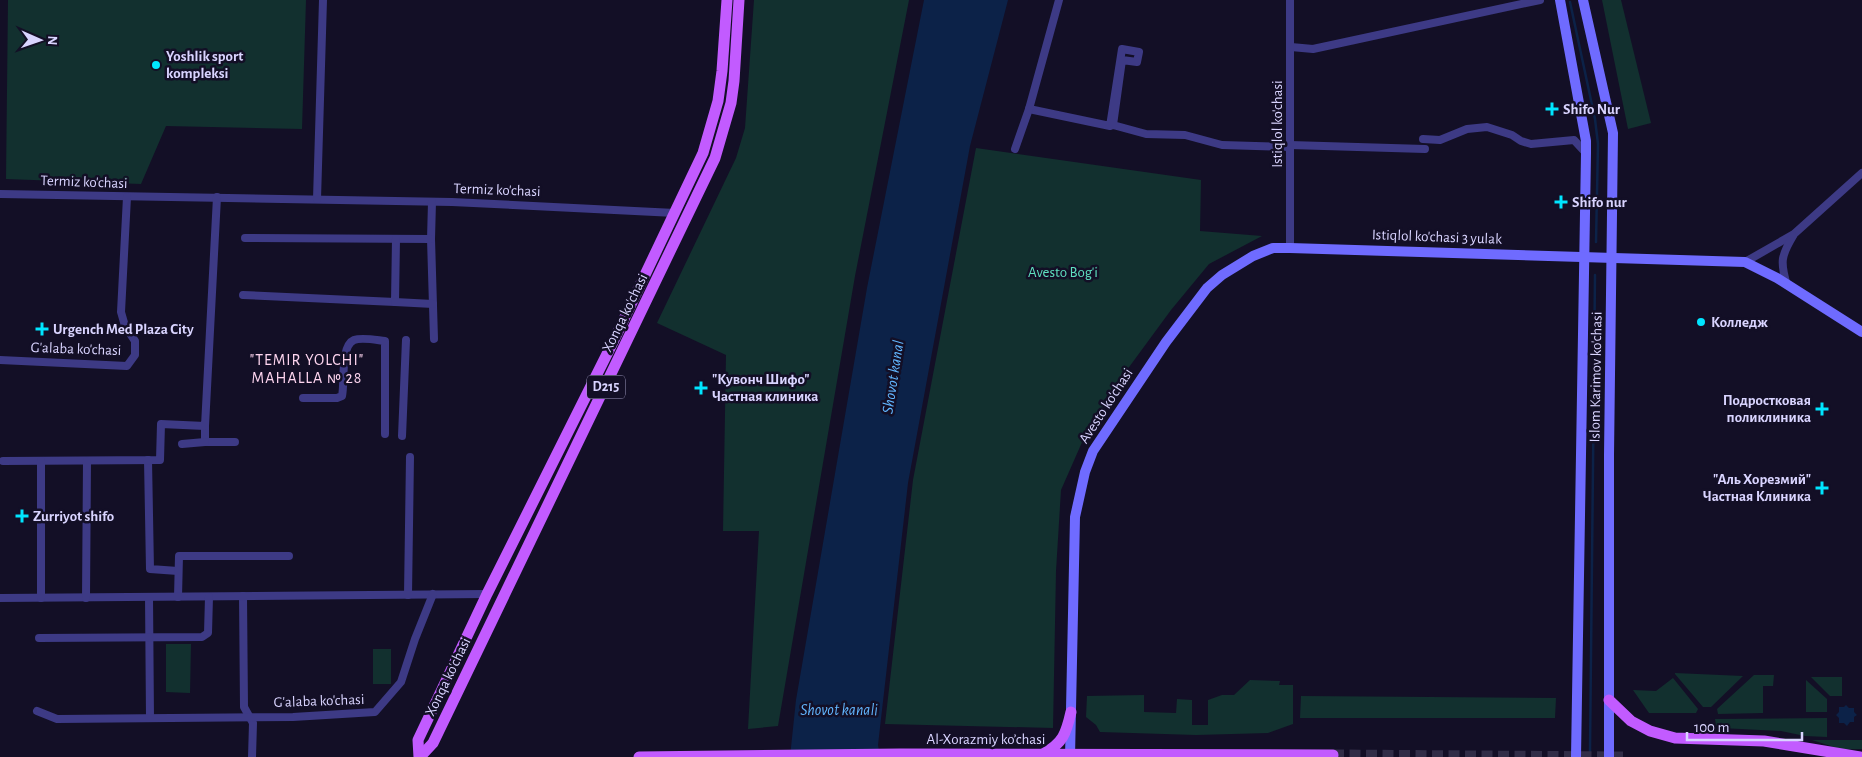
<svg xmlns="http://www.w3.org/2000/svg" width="1862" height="757" font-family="'Alegreya Sans',sans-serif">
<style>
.green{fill:#12302f}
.water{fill:#0c2248}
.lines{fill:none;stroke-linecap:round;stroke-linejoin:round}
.stream{stroke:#0c2248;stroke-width:2.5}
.primary-tunnel{stroke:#312d47;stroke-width:11;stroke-dasharray:11 5.5;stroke-linecap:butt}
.street{stroke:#3d3a85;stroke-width:8}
.secondary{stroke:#6f6bff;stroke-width:10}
.primary{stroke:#c25bff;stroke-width:11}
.poi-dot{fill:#00e5ff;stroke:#130f26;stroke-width:2}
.labels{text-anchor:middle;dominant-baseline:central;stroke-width:5;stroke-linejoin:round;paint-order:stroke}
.shield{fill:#130f26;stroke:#9e99be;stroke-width:1}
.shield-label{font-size:14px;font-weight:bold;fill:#d9d4ff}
.poi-label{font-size:15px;font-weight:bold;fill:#d9d4ff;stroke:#130f26;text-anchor:start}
.street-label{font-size:15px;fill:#d9d4ff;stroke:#130f26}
.park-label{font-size:15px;fill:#5fe0c0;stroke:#130f26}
.neighbourhood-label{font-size:16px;letter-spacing:1px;fill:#ffd6f0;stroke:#130f26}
.water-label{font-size:16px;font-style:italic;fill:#62b6ff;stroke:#130f26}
</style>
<rect width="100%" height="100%" fill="#130f26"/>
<!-- green -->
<g class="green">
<path d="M8 0H306L302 129 166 126 141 184 6 179Z"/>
<path d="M754 0H909L855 276 778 726 748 729 759 531H723L726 355 657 323 736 158 745 128Z"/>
<path d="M1602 0H1621L1651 123 1628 129Z"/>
<path d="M976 148 1201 180 1200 231 1262 236 1209 264 1171 310 1124 374 1083 440 1061 490 1056 571 1053 728 885 724 913 480Z"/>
<path d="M166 644H191L190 693 166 692Z"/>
<rect x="373" y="649" width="18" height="35"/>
<path d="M1675 674V673L1743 676 1711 707H1703Z"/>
<path d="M1754 675H1774L1773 686H1763V713L1718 714 1717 709Z"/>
<path d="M1811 677H1842V696H1830Z"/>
<path d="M1673 678 1698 709 1696 713H1649L1633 690 1656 691Z"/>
<path d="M1250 680 1280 681 1279 685H1293V724L1268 733 1196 735 1100 732 1096 725 1086 717 1087 696 1144 695V712L1176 713 1177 699 1192 700V725H1208V700L1222 695H1234Z"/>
<path d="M1806 680 1827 699V712H1806Z"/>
<path d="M1301 696 1556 698 1555 718H1300Z"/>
<path d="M1827 718V737L1805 736 1781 731 1721 728 1716 725 1715 719Z"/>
<path d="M1812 740H1862V749H1840Z"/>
</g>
<!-- water -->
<g class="water">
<path d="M924 0H1008L970 146 908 483 878 745 880 757H790L796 700 867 288Z"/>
<path d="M1846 705 1849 708H1854V712L1857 715 1854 717V722H1850L1847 726 1844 723H1839V718L1836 715 1839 712V707H1844Z"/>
</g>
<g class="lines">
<!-- stream -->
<g class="stream">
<path d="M1570 2 1595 119 1598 144 1596 242"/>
<path d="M1590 751 1595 275"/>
</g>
<!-- primary-tunnel -->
<path class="primary-tunnel" d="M1333 755 1623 757"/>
<!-- street -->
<g class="street">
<path d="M1291 47 1313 49 1540 0"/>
<path d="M1029 109 1110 126 1122 49 1139 52 1137 62 1122 60 1113 125 1146 134 1185 135 1222 145 1290 147"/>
<path d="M1423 139 1440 140 1467 129 1487 127 1512 135 1521 141 1531 144 1574 140 1586 153"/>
<path d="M1290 145 1425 149"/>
<path d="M1015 149 1029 109 1059 0"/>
<path d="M0 194 452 202 675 213"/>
<path d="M317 199 323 0"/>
<path d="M432 202 431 239 434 339"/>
<path d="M245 238 431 239"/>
<path d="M1290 248V0"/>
<path d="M1745 262 1794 234 1862 173"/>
<path d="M1787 285C1780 262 1781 256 1793 236"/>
<path d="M243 295 395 302 396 239"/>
<path d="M395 302 433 304"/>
<path d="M0 360 127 366 135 355V341L125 326 121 312 127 197"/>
<path d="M303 398H337L342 396C345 383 340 346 354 340 362 337 376 340 385 341V434"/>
<path d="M205 426V442H235"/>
<path d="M402 436 406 340"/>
<path d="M182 444 205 442"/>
<path d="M148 460 150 569 178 571"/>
<path d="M3 461 160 460 161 424 205 426 217 197"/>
<path d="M408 595 410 457"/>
<path d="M243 596 244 707 253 723 252 757"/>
<path d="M149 597 150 718"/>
<path d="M178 597 179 556H289"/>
<path d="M0 598 487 594"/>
<path d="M41 598V461"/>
<path d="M86 598 87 461"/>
<path d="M39 638 202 637 208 633 209 597"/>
<path d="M37 711 57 719 293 717 375 712 401 682 415 639 433 594"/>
</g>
<!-- secondary -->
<g class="secondary">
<path d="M1560 0 1586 141V153L1576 757"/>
<path d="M1583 0 1613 133 1609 455V757"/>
<path d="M1070 757 1075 517 1085 472 1093 451 1166 342 1207 288 1222 275 1253 256 1273 248H1290L1745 262 1777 278 1862 332"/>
</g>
<!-- primary -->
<g class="primary">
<path d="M1609 700 1631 721 1650 731 1675 738 1764 741 1860 757"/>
<path d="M1043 754C1063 743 1066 734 1071 712"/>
<path d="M419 757 418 740 487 594 614 340 703 153 718 101 722 71 727 0"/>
<path d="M420 757 433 743 715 158 731 103 734 81 739 0"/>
<path d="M639 757 900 754 1333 755"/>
</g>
</g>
<!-- markers -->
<g class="poi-dot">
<circle cx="156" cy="65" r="5"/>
<path d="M1549.5 101.5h5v5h5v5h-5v5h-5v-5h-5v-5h5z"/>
<path d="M1558.5 194.5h5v5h5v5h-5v5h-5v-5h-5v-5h5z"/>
<circle cx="1701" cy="322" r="5"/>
<path d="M39.5 321.5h5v5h5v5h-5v5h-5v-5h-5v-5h5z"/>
<path d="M698.5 380.5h5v5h5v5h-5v5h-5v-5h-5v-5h5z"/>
<path d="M1819.5 401.5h5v5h5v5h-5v5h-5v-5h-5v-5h5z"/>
<path d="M1819.5 480.5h5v5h5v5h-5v5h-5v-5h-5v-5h5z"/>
<path d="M19.5 508.5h5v5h5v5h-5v5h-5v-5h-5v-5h5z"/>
</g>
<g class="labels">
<!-- shield labels -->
<rect class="shield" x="587" y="375.5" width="38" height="23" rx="4"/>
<g class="shield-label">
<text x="606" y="387">D215</text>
</g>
<!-- poi labels -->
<g class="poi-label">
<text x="166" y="56">Yoshlik sport<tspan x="166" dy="17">kompleksi</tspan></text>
<text x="1563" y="109">Shifo Nur</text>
<text x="1572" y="202">Shifo nur</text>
<text x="1711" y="322">Колледж</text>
<text x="53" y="329">Urgench Med Plaza City</text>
<text x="712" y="379">"Кувонч Шифо"<tspan x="712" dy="17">Частная клиника</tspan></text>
<text x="1811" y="400" text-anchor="end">Подростковая<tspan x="1811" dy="17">поликлиника</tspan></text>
<text x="1811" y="479" text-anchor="end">"Аль Хорезмий"<tspan x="1811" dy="17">Частная Клиника</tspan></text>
<text x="33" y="516">Zurriyot shifo</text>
</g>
<!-- street labels -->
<g class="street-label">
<text transform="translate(1277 124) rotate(-90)">Istiqlol ko'chasi</text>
<text transform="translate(84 182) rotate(2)">Termiz ko'chasi</text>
<text transform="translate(497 190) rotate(2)">Termiz ko'chasi</text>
<text transform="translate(1437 237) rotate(2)">Istiqlol ko'chasi 3 yulak</text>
<text transform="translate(625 313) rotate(-64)">Xonqa ko'chasi</text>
<text transform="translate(76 349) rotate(2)">G'alaba ko'chasi</text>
<text transform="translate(1596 377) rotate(-89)">Islom Karimov ko'chasi</text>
<text transform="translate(1106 406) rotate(-57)">Avesto ko'chasi</text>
<text transform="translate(448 677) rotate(-64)">Xonqa ko'chasi</text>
<text transform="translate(319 701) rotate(-2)">G'alaba ko'chasi</text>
<text x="986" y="739">Al-Xorazmiy ko’chasi</text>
</g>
<!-- park labels -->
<g class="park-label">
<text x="1063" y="272">Avesto Bog'i</text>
</g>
<!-- neighbourhood labels -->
<g class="neighbourhood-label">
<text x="307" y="360">"TEMIR YOLCHI"<tspan x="307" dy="18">MAHALLA № 28</tspan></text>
</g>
<!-- water labels -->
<g class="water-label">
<text transform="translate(893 377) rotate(-81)">Shovot kanal</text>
<text x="839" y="710">Shovot kanali</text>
</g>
</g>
<!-- north arrow -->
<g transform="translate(40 40) rotate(92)" stroke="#130f26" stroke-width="4" paint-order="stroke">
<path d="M0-4L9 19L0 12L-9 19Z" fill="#d9d4ff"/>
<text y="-8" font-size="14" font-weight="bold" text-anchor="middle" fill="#d9d4ff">N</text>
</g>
<!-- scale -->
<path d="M1687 732v8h115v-8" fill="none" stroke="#d9d4ff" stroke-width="2.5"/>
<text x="1694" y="732" font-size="15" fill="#d9d4ff" stroke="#130f26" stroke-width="4" paint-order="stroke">100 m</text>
</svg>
